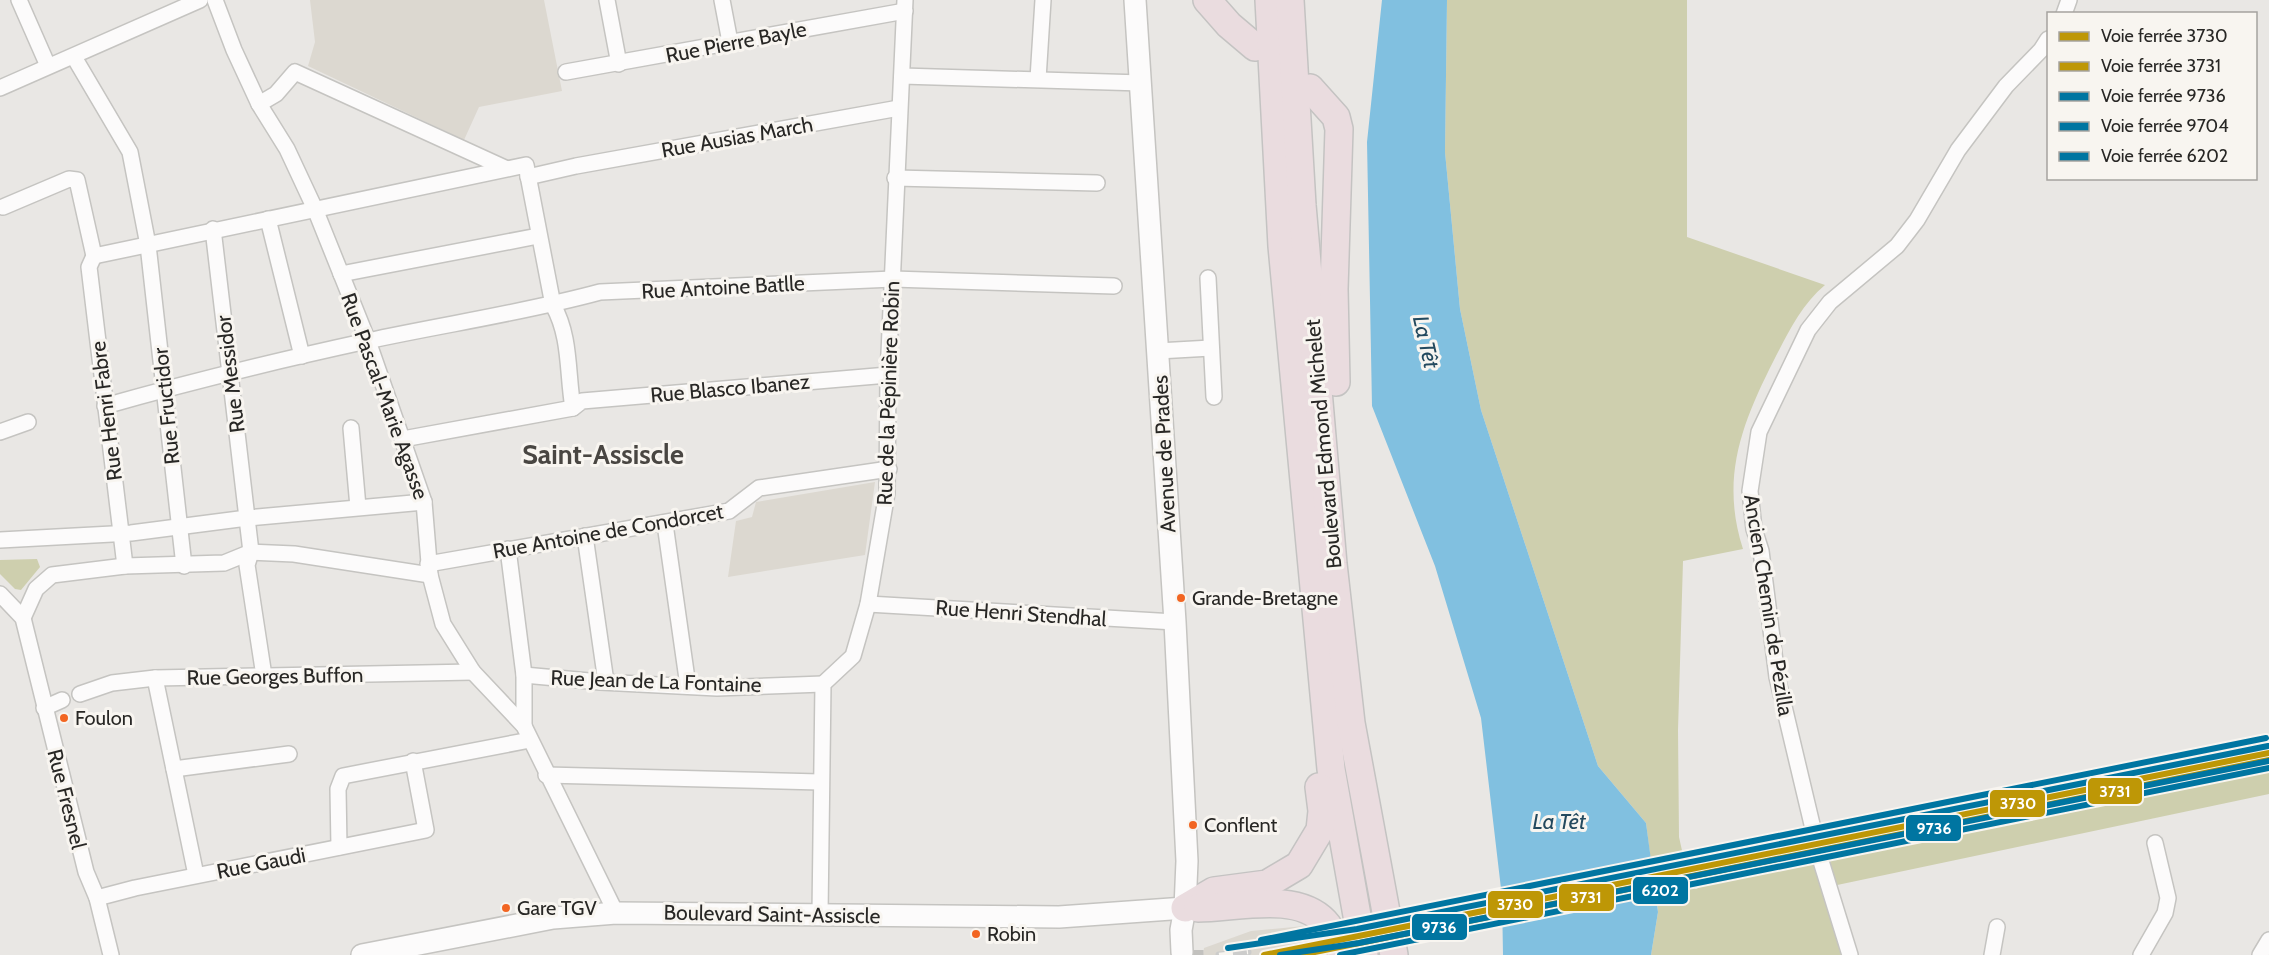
<svg xmlns="http://www.w3.org/2000/svg" width="2269" height="955" font-family="Cabin,sans-serif">
<style>
.built{fill:#dcd8d0}
.green{fill:#cecfae}
.water{fill:#81c0e0}
.pier{fill:#e9e7e4}
.lines{fill:none;stroke-linecap:round;stroke-linejoin:round}
.secondary-tunnel{stroke:#c2c1be;stroke-width:21;stroke-dasharray:21 10;stroke-linecap:butt}
.street-casing{stroke:#c5c4c1;stroke-width:18}
.secondary-casing{stroke:#c5c4c1;stroke-width:24}
.highway-casing{stroke:#c4c3c2;stroke-width:30}
.street{stroke:#fcfbfb;stroke-width:15}
.secondary{stroke:#fcfbfb;stroke-width:21}
.highway{stroke:#eadcdf;stroke-width:27}
.rail-casing{stroke:#cccccb;stroke-width:7}
.rail{stroke:#f8f5f0;stroke-width:4.5;stroke-dasharray:14;stroke-linecap:butt}
.rail-1-casing{stroke:#f8f5f0;stroke-width:10}
.rail-2-casing{stroke:#f8f5f0;stroke-width:10}
.rail-3-casing{stroke:#f8f5f0;stroke-width:10}
.rail-4-casing{stroke:#f8f5f0;stroke-width:10}
.rail-5-casing{stroke:#f8f5f0;stroke-width:10}
.rail-6-casing{stroke:#f8f5f0;stroke-width:10}
.rail-1{stroke:#be9706;stroke-width:6}
.rail-2{stroke:#be9706;stroke-width:6}
.rail-3{stroke:#0075a1;stroke-width:6}
.rail-4{stroke:#0075a1;stroke-width:6}
.rail-5{stroke:#0075a1;stroke-width:6}
.rail-6{stroke:#0075a1;stroke-width:6}
.bus-dot{fill:#f26522;stroke:#f8f5f0;stroke-width:2}
.labels{text-anchor:middle;dominant-baseline:central;stroke-width:6;stroke-linejoin:round;paint-order:stroke}
.bus-label{font-size:20px;fill:#282725;stroke:#f8f5f0;text-anchor:start}
.street-label{font-size:21px;fill:#282725;stroke:#f8f5f0}
.water-label{font-size:22px;font-style:italic;fill:#23495e;stroke:#f8f5f0}
.district-label{font-size:27px;font-weight:bold;fill:#494642;stroke:#f8f5f0}
.line-badge{stroke:#f8f5f0;stroke-width:2}
.badge-label{font-size:16px;text-anchor:middle;font-weight:bold;fill:#fff}
</style>
<rect width="100%" height="100%" fill="#e9e7e4"/>
<!-- built -->
<g class="built">
<path d="M310 0H544L562 91 479 107 464 140 308 66 315 42Z"/>
<path d="M875 482 865 555 728 577 736 521 752 517 756 502Z"/>
<path d="M2269 744V771L1712 882 1708 859Z"/>
<path d="M1315 925 1328 955H1203L1204 948 1251 931Z"/>
</g>
<!-- green -->
<g class="green">
<path d="M1447 0H1687V237L1825 285C1801 305 1788 333 1774 360 1742 423 1720 478 1743 549L1683 561 1678 730 1679 837 1685 864 1652 870 1646 823 1598 766 1481 410 1460 309 1445 152Z"/>
<path d="M37 559 40 567 21 590 15 589 0 574V560Z"/>
<path d="M2269 771V794L1823 888 1841 955H1651L1658 912 1656 895 1691 887 1696 889 1712 882Z"/>
</g>
<!-- water -->
<path class="water" d="M1382 0H1447L1445 152 1460 309 1481 410 1598 766 1646 823 1658 912 1651 955H1503L1502 897 1481 718 1435 566 1372 406 1367 142Z"/>
<!-- pier -->
<path class="pier" d="M1655 870 1658 893 1537 918 1532 898 1537 918 1499 925V901Z"/>
<g class="lines">
<!-- secondary-tunnel -->
<path class="secondary-tunnel" d="M1193 950V955"/>
<defs>
<g id="street">
<path d="M19 0 48 66"/>
<path d="M215 0 234 50 259 104 287 149 315 209 368 341 424 502 430 575 443 624 473 672 524 726 616 913"/>
<path d="M607 0 619 64"/>
<path d="M722 0 730 42"/>
<path d="M2064 14 2069 0"/>
<path d="M74 57 130 152 148 245 184 566"/>
<path d="M566 72 905 11"/>
<path d="M902 76 1142 83"/>
<path d="M1038 79 1043 0"/>
<path d="M0 88 200 0"/>
<path d="M259 104 276 94 295 72 505 168"/>
<path d="M528 177 576 166 899 108"/>
<path d="M895 178 1097 183"/>
<path d="M3 207 69 179 77 180 94 256"/>
<path d="M268 219 302 356"/>
<path d="M213 229 251 552 247 565 264 676"/>
<path d="M94 256 526 165 553 305C571 337 567 373 573 408"/>
<path d="M94 256 89 267 125 566"/>
<path d="M341 274 538 236"/>
<path d="M1208 278 1214 397"/>
<path d="M1158 351 1211 348"/>
<path d="M105 406C192 381 280 360 367 341 445 324 523 313 600 292L893 279 1114 286"/>
<path d="M351 428 358 507"/>
<path d="M0 432 28 422"/>
<path d="M403 439 573 408 582 401 888 375"/>
<path d="M665 524 688 686"/>
<path d="M585 536 606 682"/>
<path d="M0 540 131 533 247 518 424 502"/>
<path d="M508 549 524 675V726"/>
<path d="M251 552 294 554 430 575"/>
<path d="M428 564 729 511 759 488 889 469"/>
<path d="M0 594 23 618 86 872 97 898 111 955"/>
<path d="M868 604 1175 622"/>
<path d="M23 618 36 589 52 575 125 566 224 563 251 552"/>
<path d="M524 675 600 682 717 688 823 684"/>
<path d="M155 678 196 875"/>
<path d="M80 694 112 683 155 678 473 672"/>
<path d="M44 708 62 700"/>
<path d="M174 769 289 754"/>
<path d="M546 775 820 782"/>
<path d="M1815 837 1777 677 1761 551 1754 529 1750 491 1759 432 1808 330 1830 302 1897 246 1917 220 1958 150 2006 86 2041 50 2048 39"/>
<path d="M339 847 338 789 343 776 530 740"/>
<path d="M1820 858 1850 955"/>
<path d="M97 898 135 888 426 830 413 761"/>
<path d="M820 914 823 684 853 656 868 604 887 493 888 375 905 0"/>
<path d="M1992 955 1997 927"/>
<path d="M2141 955 2165 913 2168 898 2155 843"/>
<path d="M2260 955 2269 940"/>
</g>
<g id="secondary">
<path d="M1135 0 1175 622 1187 861 1185 908 1181 930 1182 952"/>
<path d="M362 955 553 918 616 913 1059 917 1185 908"/>
</g>
<g id="highway">
<path d="M1207 0 1229 25 1255 47"/>
<path d="M1269 0 1282 246 1331 769 1364 955"/>
<path d="M1290 0 1302 205 1333 564 1351 723 1394 955"/>
<path d="M1310 88 1336 117 1339 129 1334 289 1336 382"/>
<path d="M1185 908 1214 891 1267 884 1299 865 1320 830 1322 811 1319 787"/>
<path d="M1198 908C1236 908 1296 891 1325 922 1333 930 1338 945 1343 955"/>
</g>
</defs>
<!-- street casing -->
<use href="#street" class="street-casing"/>
<!-- secondary casing -->
<use href="#secondary" class="secondary-casing"/>
<!-- highway casing -->
<use href="#highway" class="highway-casing"/>
<!-- street -->
<use href="#street" class="street"/>
<!-- secondary -->
<use href="#secondary" class="secondary"/>
<!-- highway -->
<use href="#highway" class="highway"/>
<defs>
<path id="rail" d="M1219 955 1248 952"/>
</defs>
<!-- rail casing -->
<use href="#rail" class="rail-casing"/>
<!-- rail -->
<use href="#rail" class="rail"/>
<defs>
<path id="rail-1" d="M1264 955 2269 753"/>
<path id="rail-2" d="M1300 955 2269 760"/>
<path id="rail-3" d="M1280 955 1359 943 2269 761"/>
<path id="rail-4" d="M1228 948 1357 929 2268 746"/>
<path id="rail-5" d="M1340 955 2269 768"/>
<path id="rail-6" d="M1261 940 2266 738"/>
</defs>
<!-- rail-1 casing -->
<use href="#rail-1" class="rail-1-casing"/>
<!-- rail-2 casing -->
<use href="#rail-2" class="rail-2-casing"/>
<!-- rail-3 casing -->
<use href="#rail-3" class="rail-3-casing"/>
<!-- rail-4 casing -->
<use href="#rail-4" class="rail-4-casing"/>
<!-- rail-5 casing -->
<use href="#rail-5" class="rail-5-casing"/>
<!-- rail-6 casing -->
<use href="#rail-6" class="rail-6-casing"/>
<!-- rail-1 -->
<use href="#rail-1" class="rail-1"/>
<!-- rail-2 -->
<use href="#rail-2" class="rail-2"/>
<!-- rail-3 -->
<use href="#rail-3" class="rail-3"/>
<!-- rail-4 -->
<use href="#rail-4" class="rail-4"/>
<!-- rail-5 -->
<use href="#rail-5" class="rail-5"/>
<!-- rail-6 -->
<use href="#rail-6" class="rail-6"/>
</g>
<!-- markers -->
<g class="bus-dot">
<circle cx="1181" cy="598" r="5"/>
<circle cx="64" cy="718" r="5"/>
<circle cx="1193" cy="825" r="5"/>
<circle cx="506" cy="908" r="5"/>
<circle cx="976" cy="934" r="5"/>
</g>
<g class="labels">
<!-- bus labels -->
<g class="bus-label">
<text x="1192" y="598">Grande-Bretagne</text>
<text x="75" y="718">Foulon</text>
<text x="1204" y="825">Conflent</text>
<text x="517" y="908">Gare TGV</text>
<text x="987" y="934">Robin</text>
</g>
<!-- street labels -->
<g class="street-label">
<text transform="translate(736 42) rotate(-11)">Rue Pierre Bayle</text>
<text transform="translate(737 137) rotate(-10)">Rue Ausias March</text>
<text transform="translate(723 287) rotate(-3)">Rue Antoine Batlle</text>
<text transform="translate(230 374) rotate(-97)">Rue Messidor</text>
<text transform="translate(730 388) rotate(-5)">Rue Blasco Ibanez</text>
<text transform="translate(888 393) rotate(-88)">Rue de la Pépinière Robin</text>
<text transform="translate(385 396) rotate(70)">Rue Pascal-Marie Agasse</text>
<text transform="translate(166 406) rotate(-96)">Rue Fructidor</text>
<text transform="translate(106 411) rotate(-97)">Rue Henri Fabre</text>
<text transform="translate(1323 444) rotate(-95)">Boulevard Edmond Michelet</text>
<text transform="translate(1164 454) rotate(-93)">Avenue de Prades</text>
<text transform="translate(608 531) rotate(-10)">Rue Antoine de Condorcet</text>
<text transform="translate(1769 605) rotate(81)">Ancien Chemin de Pézilla</text>
<text transform="translate(1021 613) rotate(4)">Rue Henri Stendhal</text>
<text transform="translate(275 676) rotate(-1)">Rue Georges Buffon</text>
<text transform="translate(656 681) rotate(2)">Rue Jean de La Fontaine</text>
<text transform="translate(67 799) rotate(76)">Rue Fresnel</text>
<text transform="translate(261 863) rotate(-11)">Rue Gaudi</text>
<text transform="translate(772 914) rotate(1)">Boulevard Saint-Assiscle</text>
</g>
<!-- water labels -->
<g class="water-label">
<text transform="translate(1426 342) rotate(77)">La Têt</text>
<text x="1559" y="821">La Têt</text>
</g>
<!-- district labels -->
<g class="district-label">
<text x="603" y="454">Saint-Assiscle</text>
</g>
</g>
<g class="line-badge">
<rect x="2087" y="777" width="56" height="28" rx="6" fill="#be9706"/>
<rect x="1989" y="789" width="57" height="29" rx="6" fill="#be9706"/>
<rect x="1905" y="814" width="57" height="28" rx="6" fill="#0075a1"/>
<rect x="1632" y="876" width="57" height="29" rx="6" fill="#0075a1"/>
<rect x="1558" y="883" width="57" height="29" rx="6" fill="#be9706"/>
<rect x="1487" y="890" width="57" height="29" rx="6" fill="#be9706"/>
<rect x="1411" y="913" width="57" height="28" rx="6" fill="#0075a1"/>
</g>
<g class="badge-label">
<text x="2115" y="797">3731</text>
<text x="2018" y="809">3730</text>
<text x="1934" y="834">9736</text>
<text x="1660" y="896">6202</text>
<text x="1586" y="903">3731</text>
<text x="1515" y="910">3730</text>
<text x="1439" y="933">9736</text>
</g>
<!-- legend -->
<rect x="2047" y="12" width="210" height="168" fill="#f8f5f0" stroke="#a5a39f" stroke-width="1.5"/>
<rect x="2059" y="32" width="30" height="9" fill="#be9706" stroke="#a5a39f" stroke-width="1.5"/>
<text x="2101" y="42" font-size="18" fill="#282725">Voie ferrée 3730</text>
<rect x="2059" y="62" width="30" height="9" fill="#be9706" stroke="#a5a39f" stroke-width="1.5"/>
<text x="2101" y="72" font-size="18" fill="#282725">Voie ferrée 3731</text>
<rect x="2059" y="92" width="30" height="9" fill="#0075a1" stroke="#a5a39f" stroke-width="1.5"/>
<text x="2101" y="102" font-size="18" fill="#282725">Voie ferrée 9736</text>
<rect x="2059" y="122" width="30" height="9" fill="#0075a1" stroke="#a5a39f" stroke-width="1.5"/>
<text x="2101" y="132" font-size="18" fill="#282725">Voie ferrée 9704</text>
<rect x="2059" y="152" width="30" height="9" fill="#0075a1" stroke="#a5a39f" stroke-width="1.5"/>
<text x="2101" y="162" font-size="18" fill="#282725">Voie ferrée 6202</text>
</svg>
